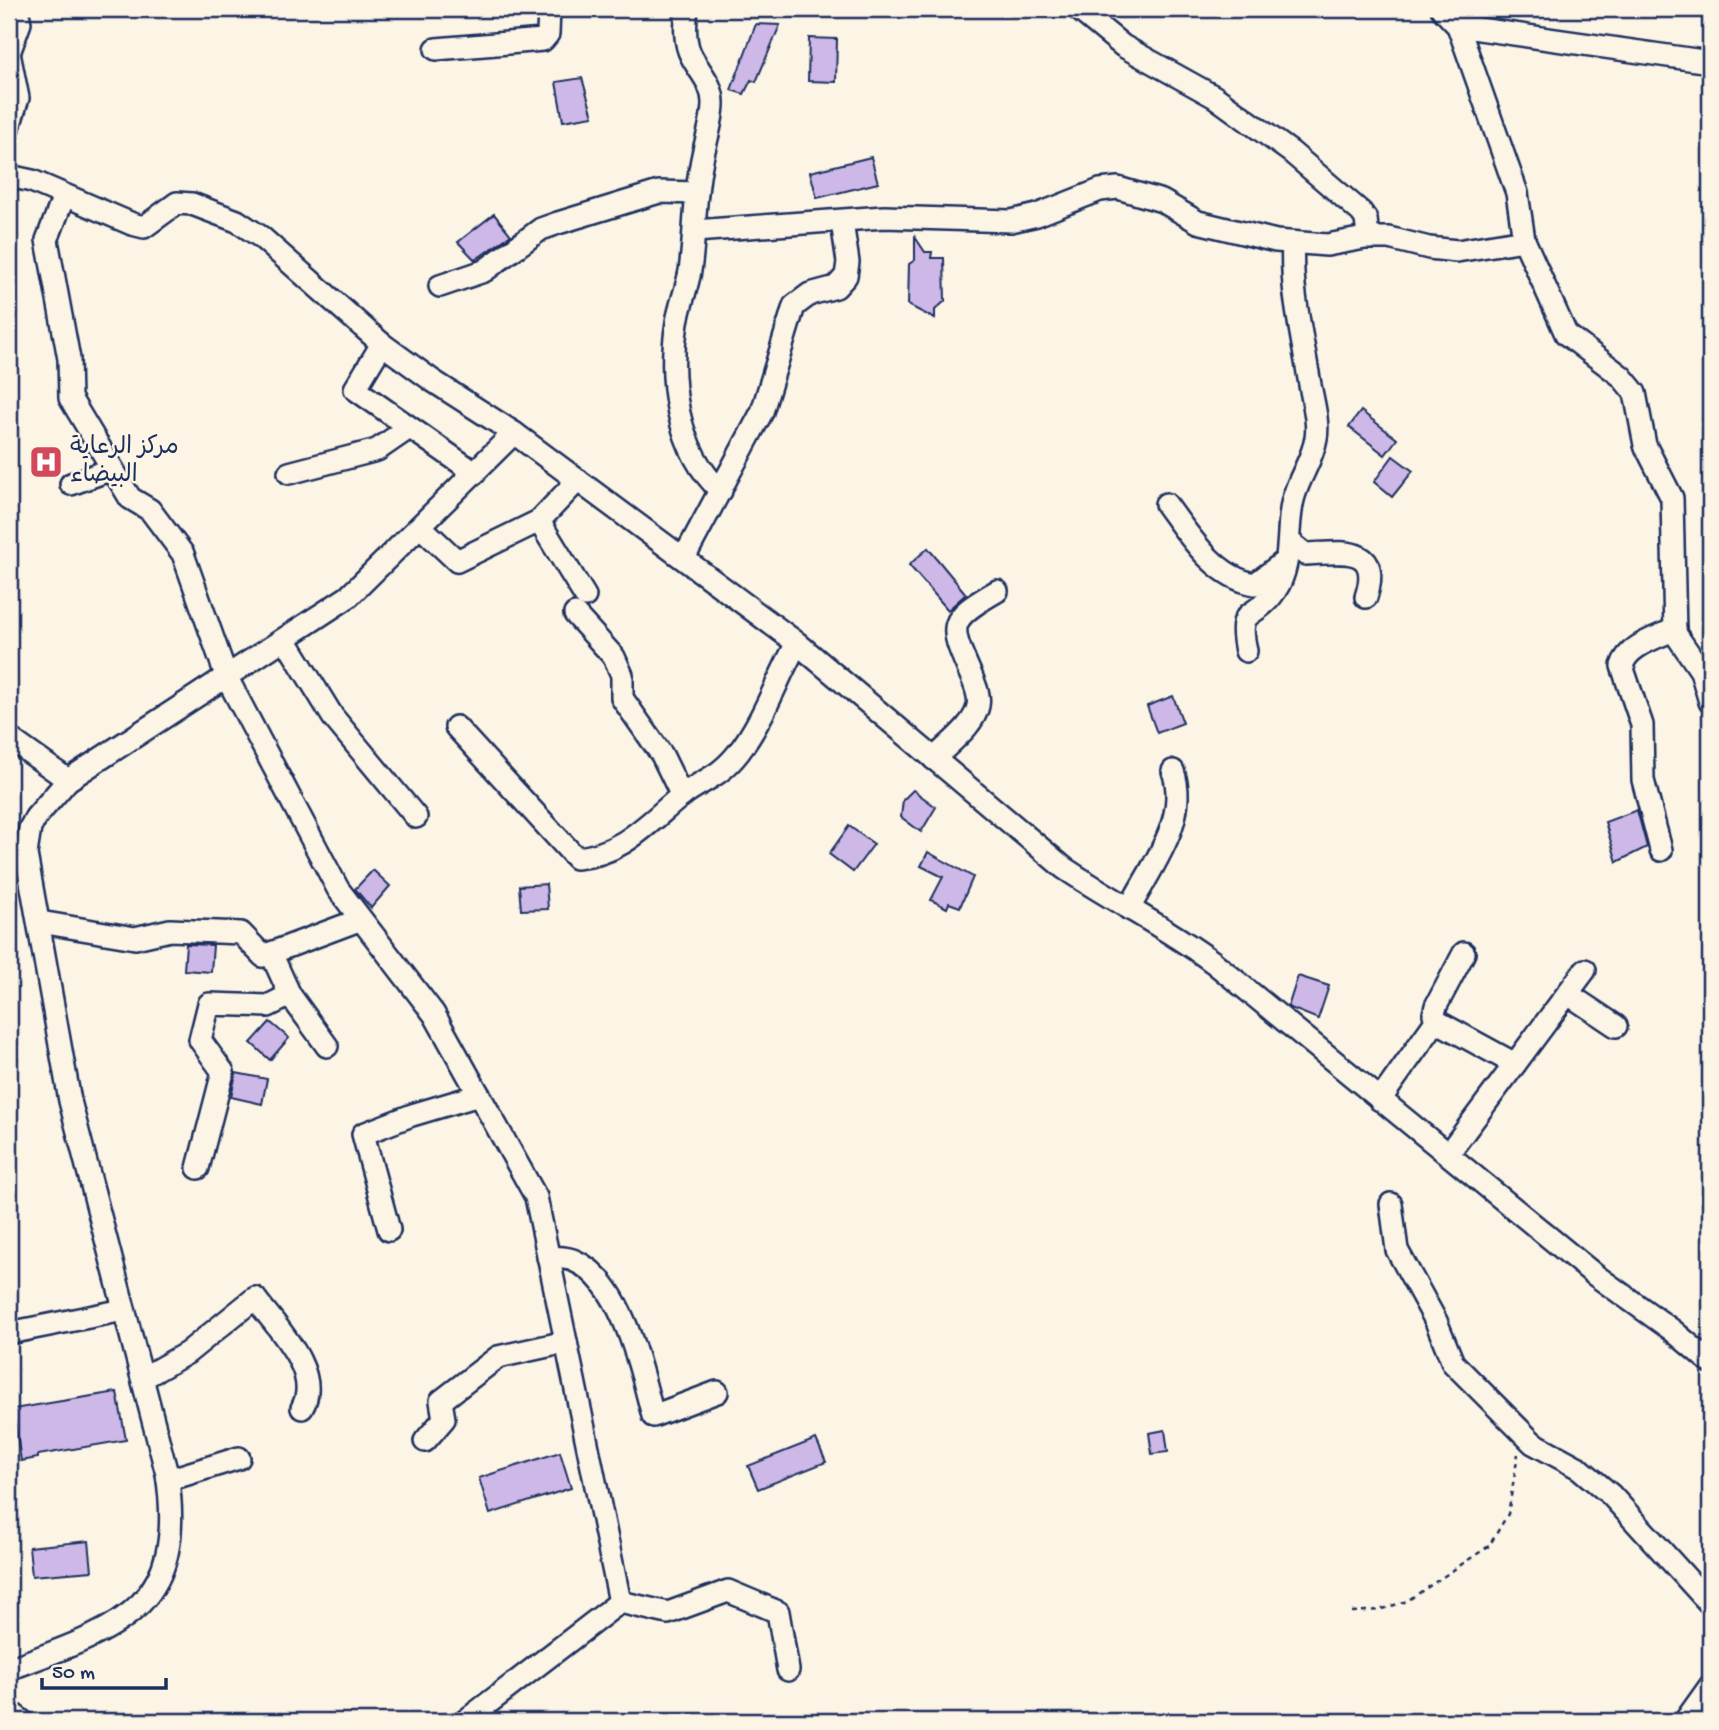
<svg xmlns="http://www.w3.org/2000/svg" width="1719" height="1730" font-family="'Gochi Hand','Playpen Sans Arabic',sans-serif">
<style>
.building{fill:#cdb8e7;stroke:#1b2f5e;stroke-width:2}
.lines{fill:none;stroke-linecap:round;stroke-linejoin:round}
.minor-casing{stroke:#1b2f5e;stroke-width:26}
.path{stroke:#1b2f5e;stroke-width:2.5;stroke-dasharray:5 5;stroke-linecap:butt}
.minor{stroke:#fcf5e5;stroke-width:21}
.labels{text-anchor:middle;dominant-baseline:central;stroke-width:5;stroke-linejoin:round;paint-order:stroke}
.poi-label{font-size:24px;fill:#1b2f5e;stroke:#fcf5e5;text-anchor:start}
</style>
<rect width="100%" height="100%" fill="#fcf5e5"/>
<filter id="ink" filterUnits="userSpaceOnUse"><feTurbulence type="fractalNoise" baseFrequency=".0143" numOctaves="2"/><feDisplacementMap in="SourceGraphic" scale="14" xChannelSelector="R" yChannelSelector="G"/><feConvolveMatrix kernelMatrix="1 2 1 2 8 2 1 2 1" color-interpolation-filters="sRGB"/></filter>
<g filter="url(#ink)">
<!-- building -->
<g class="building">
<path d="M756 24 780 25 756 82 751 80 744 94 731 90Z"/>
<path d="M809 38 837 39 836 82 808 81Z"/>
<path d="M582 78 593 116 563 121 556 82Z"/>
<path d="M871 157 878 183 817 198 810 172Z"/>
<path d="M494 214 511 235 475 260 458 242Z"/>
<path d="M915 237 925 252H932L931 258H944L945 301 935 310V319L908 305 909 264 915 260Z"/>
<path d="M1361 411 1397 439 1385 455 1349 427Z"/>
<path d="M1393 456 1413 471 1392 497 1374 482Z"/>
<path d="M928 548 966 594 948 610 909 565Z"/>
<path d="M1173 696 1183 723 1157 733 1147 706Z"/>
<path d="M913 790 936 807 921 832 901 817 903 800Z"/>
<path d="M1637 810 1647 847 1617 862 1605 822Z"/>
<path d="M849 826 874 844 853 872 829 854Z"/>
<path d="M928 852 973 877 960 907 949 903 947 908 931 900 943 877 921 866Z"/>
<path d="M373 870 390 886 371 908 355 889Z"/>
<path d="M546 884 548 909 521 910 519 886Z"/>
<path d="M186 944 213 945 211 972 184 970Z"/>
<path d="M1298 976 1329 986 1318 1019 1288 1007Z"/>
<path d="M270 1022 289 1038 270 1060 251 1043Z"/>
<path d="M236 1073 267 1079 262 1104 231 1097Z"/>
<path d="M117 1392 126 1440 38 1455V1458L21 1461 13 1409Z"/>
<path d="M1165 1430 1168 1452 1152 1454 1149 1433Z"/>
<path d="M816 1439 826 1462 758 1489 748 1466Z"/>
<path d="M560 1452 571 1488 490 1514 479 1478Z"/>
<path d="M89 1541 92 1571 32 1576 29 1547Z"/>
</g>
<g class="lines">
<defs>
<g id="minor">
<path d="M687 9C685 23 684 37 689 51 696 69 713 82 713 103 713 123 704 145 701 165 694 200 695 236 690 271 687 288 680 305 677 322 668 378 676 450 721 491"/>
<path d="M1078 9 1123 46 1215 97 1291 152 1361 212 1366 219 1368 237"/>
<path d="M1442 9 1458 26 1517 193 1524 240 1566 334 1621 376 1635 393 1645 445 1672 498 1675 633 1701 671 1710 702"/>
<path d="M1458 26 1710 62"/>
<path d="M436 49 543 40 548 34 549 9"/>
<path d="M9 53 18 98 9 127"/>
<path d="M9 53 20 23 17 9"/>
<path d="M9 176 32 181 132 224 144 227 177 203 192 204 237 221 261 237 382 344 433 381 514 433 797 643 1064 868C1113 901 1166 927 1213 962L1595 1275 1672 1330 1710 1362"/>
<path d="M64 196 47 240 69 359 70 398 130 498 150 510 183 554 227 678 338 889 434 1014 536 1197 620 1602"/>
<path d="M695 231 884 217 1011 221 1037 215 1100 190 1118 188 1162 201 1198 222 1276 241 1327 245 1365 238H1389L1429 248 1457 251 1524 240"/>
<path d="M440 286 484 271 541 229 558 223 659 192 697 193"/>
<path d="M382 344 355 389 475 473"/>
<path d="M289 473 377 450 409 428"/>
<path d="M71 484 112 469"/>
<path d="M1166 504C1188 534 1215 578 1255 584L1285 561"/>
<path d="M539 521 585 596"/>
<path d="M421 527 457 561 539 521 578 480"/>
<path d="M1290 542 1305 554C1340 553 1383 543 1366 597"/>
<path d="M684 558 762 412 794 306 810 294 836 287 846 276 848 262 842 222"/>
<path d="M575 614 614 657 622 675V698L662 755 682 796"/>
<path d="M285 639 333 717 416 817"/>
<path d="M1246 651C1236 603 1255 622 1275 591 1295 562 1284 524 1295 493 1301 474 1313 458 1316 438 1319 422 1313 402 1310 385 1303 339 1290 290 1293 243"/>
<path d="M456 727 576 858C621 855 647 824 680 797 703 779 718 779 739 752 764 719 777 679 797 643"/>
<path d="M9 738 68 780"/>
<path d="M934 759C948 744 974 726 978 706 980 696 976 688 973 680 950 626 943 622 997 591"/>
<path d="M1661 850 1643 780 1642 725 1622 666C1628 645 1657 638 1675 629"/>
<path d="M1129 909C1150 868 1190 819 1173 771"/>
<path d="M40 922 135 938 170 930 241 933 263 956 359 920"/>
<path d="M1568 994 1616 1026"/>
<path d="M290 995 327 1046"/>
<path d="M1436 1021 1515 1064"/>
<path d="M1380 1100 1436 1021 1434 1014 1436 1006 1464 953"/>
<path d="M1448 1154 1585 970"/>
<path d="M198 1168 223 1072 200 1040 209 1004 268 1006 290 995 271 953"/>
<path d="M1391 1204 1397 1250 1436 1321 1453 1363 1533 1443 1579 1468 1611 1495 1710 1604"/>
<path d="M389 1230 363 1134 412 1115 479 1095"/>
<path d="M548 1257C556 1258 568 1257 575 1261 623 1282 641 1370 653 1416L717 1392"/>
<path d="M9 1333 124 1310"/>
<path d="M143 1378 187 1353 255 1298C275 1326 323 1372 302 1408"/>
<path d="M425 1441 444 1419 441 1401 498 1357 566 1342"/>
<path d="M168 1480 239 1458"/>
<path d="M9 1669C116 1629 188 1611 167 1474L70 1101 26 854 30 828 36 817 68 780 348 597 514 433"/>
<path d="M9 1711 22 1721"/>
<path d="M465 1721 620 1602 668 1613 728 1591 778 1612 788 1670"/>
<path d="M1685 1721 1710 1686"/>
</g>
</defs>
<!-- minor casing -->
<use href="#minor" class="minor-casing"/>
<!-- path -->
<path class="path" d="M1352 1612 1379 1610 1407 1601 1489 1546 1508 1514 1518 1454"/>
<!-- minor -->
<use href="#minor" class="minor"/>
</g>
</g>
<!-- icons -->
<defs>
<symbol id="hospital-square" viewBox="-11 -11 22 22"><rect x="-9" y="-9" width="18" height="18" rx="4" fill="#d1495b" stroke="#fcf5e5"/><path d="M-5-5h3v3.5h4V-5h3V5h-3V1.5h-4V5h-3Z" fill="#fff"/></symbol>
</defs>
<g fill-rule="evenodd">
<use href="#hospital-square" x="27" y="443" width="38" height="38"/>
</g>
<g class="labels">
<!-- poi labels -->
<g class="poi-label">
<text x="70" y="448">مركز الرعاية<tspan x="70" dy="28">البيضاء</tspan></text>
</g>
</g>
<!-- margin -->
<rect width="1719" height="1730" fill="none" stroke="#fcf5e5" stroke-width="35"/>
<rect x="18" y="18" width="1684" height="1695" fill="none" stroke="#1b2f5e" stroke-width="2.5" filter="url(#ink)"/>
<!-- scale -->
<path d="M42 1678v10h124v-10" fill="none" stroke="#1b2f5e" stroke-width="3.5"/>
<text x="52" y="1678" font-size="21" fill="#1b2f5e" stroke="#fcf5e5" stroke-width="5" paint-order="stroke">50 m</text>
</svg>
